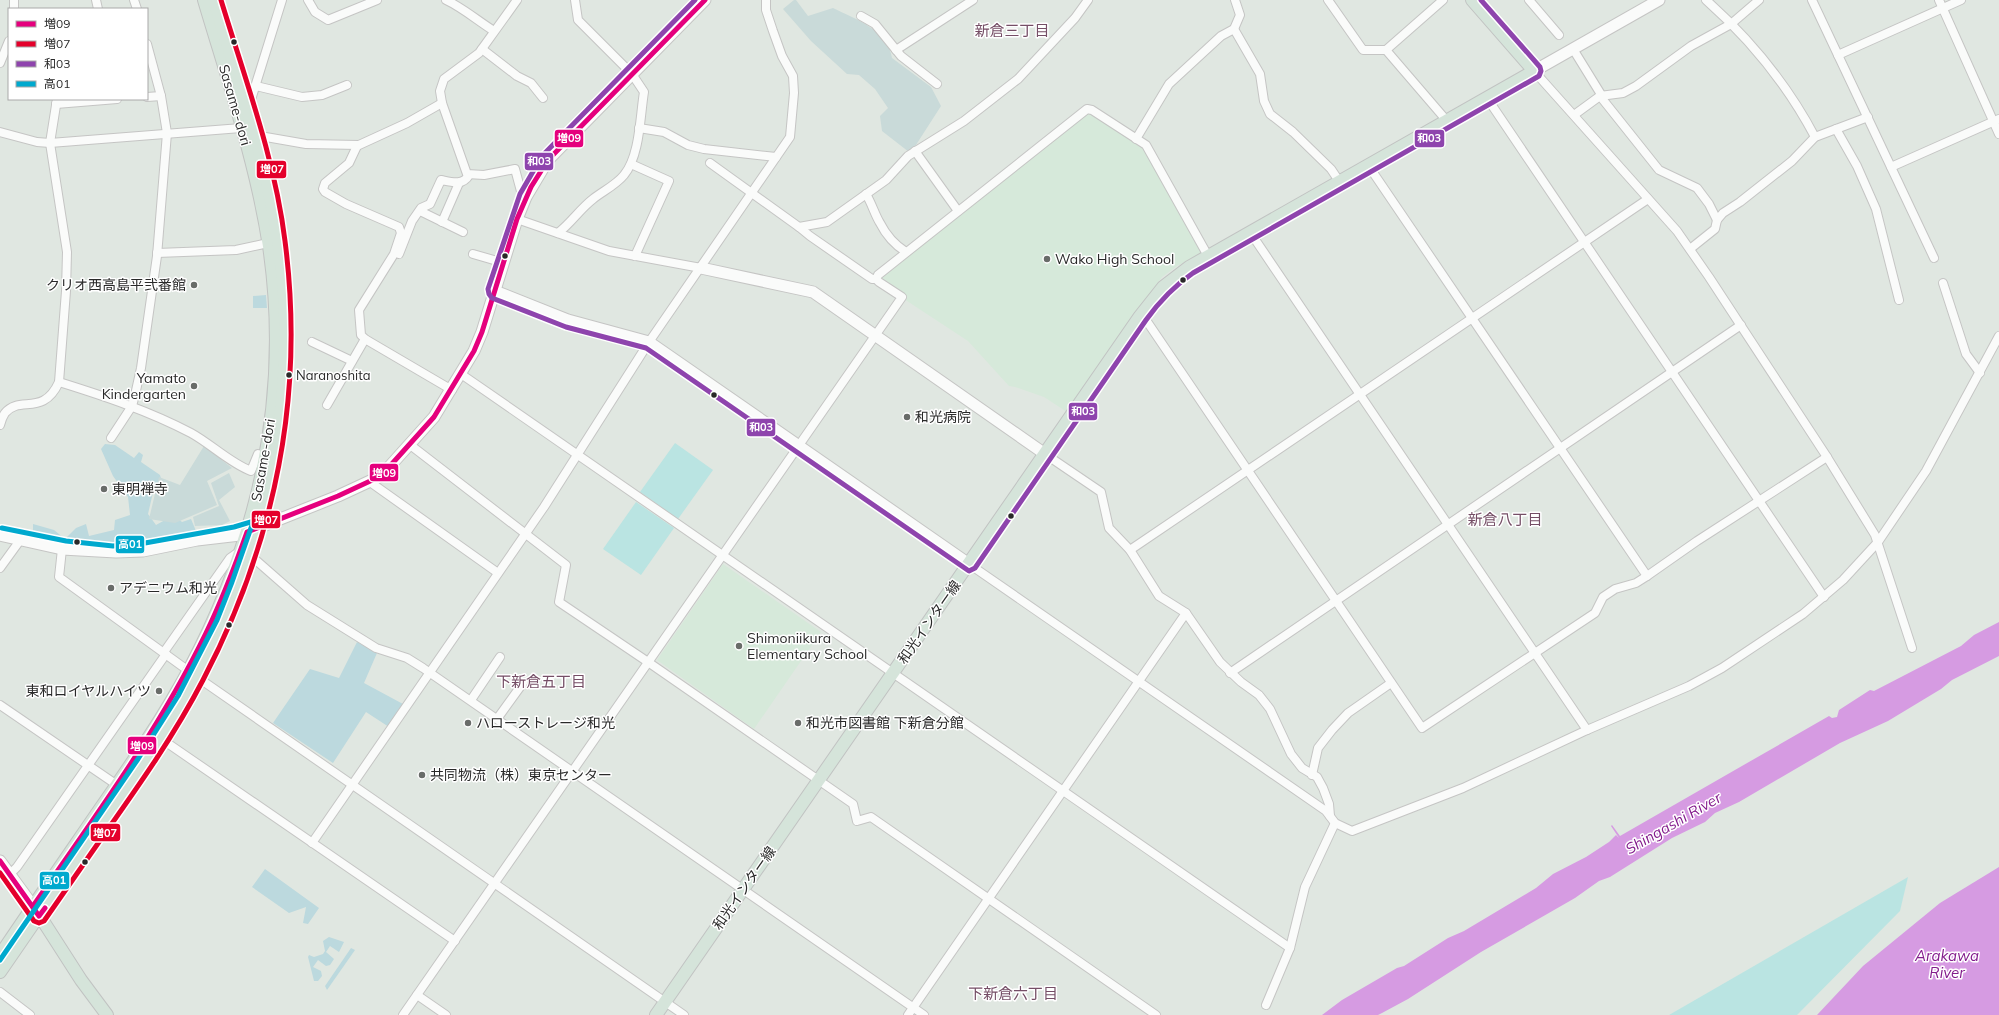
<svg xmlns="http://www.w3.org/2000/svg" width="1999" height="1015" font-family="Mulish,'Noto Sans JP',sans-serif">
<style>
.education{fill:#d6e9da}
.green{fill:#bcd9de}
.cemetery{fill:#c9dad9}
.pitch{fill:#bae4e2}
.water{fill:#d69be2}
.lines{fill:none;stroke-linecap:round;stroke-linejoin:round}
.street-casing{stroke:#c5c5c4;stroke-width:10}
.secondary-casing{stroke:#c5c5c4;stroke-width:13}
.primary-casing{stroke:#c1c3c2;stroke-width:14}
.street{stroke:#fafbfa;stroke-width:8}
.secondary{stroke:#fafbfa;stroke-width:11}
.primary{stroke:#d5e4da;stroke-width:12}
.bus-1-casing{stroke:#fff;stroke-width:8}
.bus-2-casing{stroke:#fff;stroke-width:8}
.bus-3-casing{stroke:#fff;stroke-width:8}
.bus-4-casing{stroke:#fff;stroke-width:8}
.bus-1{stroke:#e5007d;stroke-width:5}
.bus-2{stroke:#e4002b;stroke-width:5}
.bus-3{stroke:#8e44ad;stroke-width:5}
.bus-4{stroke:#00a9ce;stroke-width:5}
.bus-dot{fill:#292929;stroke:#fff;stroke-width:1.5}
.poi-dot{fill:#696c69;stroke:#fff;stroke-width:1.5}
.labels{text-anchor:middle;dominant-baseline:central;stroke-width:3;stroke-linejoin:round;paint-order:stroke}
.bus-label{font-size:13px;fill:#292929;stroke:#fff;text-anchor:start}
.street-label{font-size:14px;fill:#292929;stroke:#fff}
.poi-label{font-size:14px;fill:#292929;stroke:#fff;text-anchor:start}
.neighbourhood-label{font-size:15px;fill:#754e66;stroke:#fff}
.water-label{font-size:15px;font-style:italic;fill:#831b8c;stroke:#fff}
.line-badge{stroke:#fff;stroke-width:1.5}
.badge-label{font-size:11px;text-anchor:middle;font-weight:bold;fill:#fff}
</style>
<rect width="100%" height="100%" fill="#e0e7e1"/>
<!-- education -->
<g class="education">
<path d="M1090 112 1144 147 1203 249 1202 254 1177 266 1162 277 1067 412 1044 397 1015 387 1009 386 968 341 904 299 882 280V275L1084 114Z"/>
<path d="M723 564 821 632 754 729 657 660Z"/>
</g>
<!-- green -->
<g class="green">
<path d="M266 295 267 308H253V296Z"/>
<path d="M105 444 115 445 134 458 139 452 143 455 141 462 160 475 162 482 154 488 148 514 156 525 174 515 182 522 191 519 196 531 185 535 152 542 117 545 63 544 33 535V524L54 530 65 539 76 528 86 524 89 536 114 530 115 520 130 515 128 497 113 476 101 449Z"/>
<path d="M357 642 377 653 364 683 403 704 389 727 366 712 333 763 273 723 310 669 339 678Z"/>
<path d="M265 869 319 908 308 924 303 923 306 907 289 913 252 887Z"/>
<path d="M329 937 344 942 339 952 330 946 326 952 334 959 330 965 326 966 318 960 313 967 321 971 322 976 318 981H314L308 957 309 955 314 957 323 954 325 951 323 941Z"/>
<path d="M351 948 355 950 327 990 325 986Z"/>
</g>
<!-- cemetery -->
<g class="cemetery">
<path d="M794 0H796L808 16 833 8C855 19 888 30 892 58L931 87 941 106 914 148 909 152 882 131 880 116 888 108 875 89 859 75 847 74 811 41 783 9Z"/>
<path d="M204 446 232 468 207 481 217 505 175 523 149 519 159 477 180 485Z"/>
<path d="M229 473 235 487 219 500 230 521 222 525 195 526 193 517 219 506 211 483Z"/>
</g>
<!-- pitch -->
<g class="pitch">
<path d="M675 443 713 470 678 519 640 492Z"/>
<path d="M636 502 674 528 641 575 603 549Z"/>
<path d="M1908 877 1900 911 1797 1015H1669Z"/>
</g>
<!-- water -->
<g class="water">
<path d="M1999 622V656L1952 680 1941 689 1888 721 1840 743 1739 802 1715 813 1705 822 1672 838 1610 877 1599 881 1575 898 1481 952 1408 999 1382 1013 1378 1015H1322L1342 1000 1397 968 1404 966 1448 938 1464 931 1536 888 1553 874 1586 857 1609 842 1616 835 1619 838 1611 826 1612 825 1620 836 1829 716 1832 718 1837 717 1839 710 1870 690 1874 691 1961 646 1974 635Z"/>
<path d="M1999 867V1015H1817L1863 966 1940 903Z"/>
</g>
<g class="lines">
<defs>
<g id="street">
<path d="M96 0 98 9"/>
<path d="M134 0 137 9"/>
<path d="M308 0 315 12 328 20 377 0"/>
<path d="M446 0C463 8 478 21 494 31"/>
<path d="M517 0 479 53 444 79 440 91 442 103 467 174 484 175 515 169 522 195 526 197"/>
<path d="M1328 0 1363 50H1386L1447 121"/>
<path d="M1529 0 1559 35"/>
<path d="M1706 0C1750 39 1788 86 1815 137"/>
<path d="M1812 0 1934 258"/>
<path d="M1939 0 1999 134"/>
<path d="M14 9V0"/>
<path d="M861 16 875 24 901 56 937 84"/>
<path d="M1234 29 1260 74 1264 101 1270 114 1293 132 1331 169 1339 181"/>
<path d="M482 49 517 76 531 83 543 98"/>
<path d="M1573 49 1602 96"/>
<path d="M896 50 973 0"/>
<path d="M1386 50 1443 0"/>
<path d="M1838 55 1961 0"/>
<path d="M0 63 9 41"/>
<path d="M1534 71 1677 231 1709 277 1827 457 1875 535 1912 648"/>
<path d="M256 86 302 97 322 95 347 85"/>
<path d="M1600 96 1659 170 1697 188 1709 204 1717 220"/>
<path d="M147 97 161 96"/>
<path d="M1487 98 1824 597"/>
<path d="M56 104 117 99"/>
<path d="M245 104 250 103 282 0"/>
<path d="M1574 115 1600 96 1623 93 1636 86 1691 46 1731 24 1759 0"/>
<path d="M639 128 664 132 688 145 704 149 776 157"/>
<path d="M1836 129 1857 166 1876 209 1899 300"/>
<path d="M0 132 37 142 50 143 241 128"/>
<path d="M254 135 306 144 359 145 407 123 442 103"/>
<path d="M1136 139 1169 84 1221 36 1234 29 1240 15 1235 0"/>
<path d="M357 146 349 163 325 183 323 189 325 192 346 204 399 227 401 233 394 254 359 310 361 335 365 339 452 390"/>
<path d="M915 151 958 211"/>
<path d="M710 163 799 227 827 222 886 180 908 156 964 121 1018 79 1075 18 1088 0"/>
<path d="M631 164 669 181 635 256"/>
<path d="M1368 165 1647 576"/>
<path d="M1891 167 1999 119"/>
<path d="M866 194C872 204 875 215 880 223 886 235 895 245 906 252"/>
<path d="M420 211 463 232"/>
<path d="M517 219 609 251 701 268"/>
<path d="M442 222 459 183"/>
<path d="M799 227 810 236 872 279H876"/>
<path d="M1250 232 1587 730"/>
<path d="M558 233C571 223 580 209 593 199 603 191 616 185 624 175 640 156 640 116 644 92L632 74 578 20 575 0"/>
<path d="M1690 249 1715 229 1717 220 1723 213 1740 202 1792 161 1815 137 1868 117"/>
<path d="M157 253 236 250 268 243"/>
<path d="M399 254 412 221 421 208 430 204 441 180C451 182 463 186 469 175"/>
<path d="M473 254 504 263"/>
<path d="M1943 283 1966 354 1980 373"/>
<path d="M1140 316 1146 320 1422 728 1595 613 1603 597 1615 589 1636 583 1647 576 1697 541 1827 457"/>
<path d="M312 342 352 361"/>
<path d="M461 374 1290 948"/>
<path d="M59 382C104 396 149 411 191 433 211 444 230 463 251 471L258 454 265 456"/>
<path d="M327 405 365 339"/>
<path d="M0 425C1 421 3 416 5 413 20 395 43 417 59 382L66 291 67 252 50 143 57 99"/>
<path d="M111 438 132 406 135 395 141 368 157 256 167 133 161 96 147 44"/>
<path d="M409 444 566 565 559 602 648 662 853 804 857 821 871 817 1156 1015"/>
<path d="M1045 454 1101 492 1109 528 1130 550 1159 596 1186 613 1220 662 1241 682 1259 695 1270 709 1291 754 1302 768 1317 777 1323 788 1329 804 1330 816"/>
<path d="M370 482 498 573"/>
<path d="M62 549 59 577 197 677 684 1015"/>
<path d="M1130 550 1648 199"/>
<path d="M250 555 307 605 376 648 407 658 423 668 924 1015"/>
<path d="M969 564 1326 811 1335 823 1352 831 1463 788 1587 730 1689 686 1722 668 1803 614 1843 580 1878 542 1926 471 1999 336"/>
<path d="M0 568 21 539"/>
<path d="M164 652 230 558 240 551"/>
<path d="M1230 673 1741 325"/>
<path d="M471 700 500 657"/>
<path d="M0 705 117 785"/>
<path d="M497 719 523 683"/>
<path d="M160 738 455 941"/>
<path d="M1312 775 1318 748 1332 730 1348 713 1391 683"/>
<path d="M312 843 544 507 649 342 790 137 794 93 793 76 782 56 773 31 766 10V0"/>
<path d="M10 874 17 867 166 654"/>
<path d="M0 992 30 1015"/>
<path d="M417 995 446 1015"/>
<path d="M1266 1005 1290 948 1305 887 1335 823"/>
<path d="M403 1015 902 297 879 282 876 279 878 275 1087 109 1092 110 1146 145 1208 256"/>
<path d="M908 1015 1186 613"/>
</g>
<g id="secondary">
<path d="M1534 71 1659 0"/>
<path d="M701 268 813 292 1045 454"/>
<path d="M495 291 568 320 649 342 969 564"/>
<path d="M0 535 62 549 116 552 143 551 197 540 240 535 338 496 381 476 434 417 474 351 482 332 517 219 526 197 548 160 705 0"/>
<path d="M0 861 33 906"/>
</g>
<g id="primary">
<path d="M36 910 81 980 107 1015"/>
<path d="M0 955C33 906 67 857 100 809 132 763 164 717 190 668 259 537 291 395 269 246 256 162 228 81 204 0"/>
<path d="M0 972C33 924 66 876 99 828 133 779 169 729 197 676 268 542 301 392 278 241 266 159 237 79 214 0"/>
<path d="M656 1015 1140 316 1163 287 1189 267 1534 71 1472 0"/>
</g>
</defs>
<!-- street casing -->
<use href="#street" class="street-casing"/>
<!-- secondary casing -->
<use href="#secondary" class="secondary-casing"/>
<!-- primary casing -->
<use href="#primary" class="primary-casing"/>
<!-- street -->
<use href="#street" class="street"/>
<!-- secondary -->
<use href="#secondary" class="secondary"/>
<!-- primary -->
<use href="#primary" class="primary"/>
<defs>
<g id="bus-1">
<path d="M0 861 39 916 45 908"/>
<path d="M33 906C94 818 159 730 206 633 222 600 235 566 247 532L338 496 381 476 434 417 474 351 482 332 517 219 531 187 548 160 705 0"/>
</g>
<path id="bus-2" d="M0 873 34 921 39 923 44 921C63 894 82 866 101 839 137 788 174 736 203 680 275 542 305 395 285 241 275 159 245 79 221 0"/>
<path id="bus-3" d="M695 0 542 156 520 194 488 289 489 294 492 298 566 327 646 348 969 571 975 568 1146 320C1159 302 1174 286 1193 273L1539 76 1541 71 1540 67 1481 0"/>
<g id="bus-4">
<path d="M2 528 66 541 113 546 145 543 234 527 257 520"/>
<path d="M0 960 138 759 178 696 217 620 232 582 252 525"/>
</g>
</defs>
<!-- bus-1 casing -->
<use href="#bus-1" class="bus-1-casing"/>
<!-- bus-2 casing -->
<use href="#bus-2" class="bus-2-casing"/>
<!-- bus-3 casing -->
<use href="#bus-3" class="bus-3-casing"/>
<!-- bus-4 casing -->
<use href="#bus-4" class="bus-4-casing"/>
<!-- bus-1 -->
<use href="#bus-1" class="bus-1"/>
<!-- bus-2 -->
<use href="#bus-2" class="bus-2"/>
<!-- bus-3 -->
<use href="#bus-3" class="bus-3"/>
<!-- bus-4 -->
<use href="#bus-4" class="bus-4"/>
</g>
<!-- markers -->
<g class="bus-dot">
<circle cx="234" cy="42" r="3.5"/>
<circle cx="505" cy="256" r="3.5"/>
<circle cx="1183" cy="280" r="3.5"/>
<circle cx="289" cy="375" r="3.5"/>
<circle cx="714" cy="395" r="3.5"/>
<circle cx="1011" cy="516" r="3.5"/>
<circle cx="77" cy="542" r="3.5"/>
<circle cx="229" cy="625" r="3.5"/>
<circle cx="85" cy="862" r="3.5"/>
</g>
<g class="poi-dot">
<circle cx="1047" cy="259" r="4"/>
<circle cx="194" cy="285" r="4"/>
<circle cx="194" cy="386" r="4"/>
<circle cx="907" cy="417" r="4"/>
<circle cx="104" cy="489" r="4"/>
<circle cx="111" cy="588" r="4"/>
<circle cx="739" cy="646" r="4"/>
<circle cx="159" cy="691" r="4"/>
<circle cx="468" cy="723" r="4"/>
<circle cx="798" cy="723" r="4"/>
<circle cx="422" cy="775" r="4"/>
</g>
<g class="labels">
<!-- bus labels -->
<g class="bus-label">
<text x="296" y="375">Naranoshita</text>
</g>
<!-- street labels -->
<g class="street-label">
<text transform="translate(235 105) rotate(74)">Sasame-dori</text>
<text transform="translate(263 460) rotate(-80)">Sasame-dori</text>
<text transform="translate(929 622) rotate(-55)">和光インター線</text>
<text transform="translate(744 888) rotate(-55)">和光インター線</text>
</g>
<!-- poi labels -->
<g class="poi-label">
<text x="1055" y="259">Wako High School</text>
<text x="186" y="285" text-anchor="end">クリオ西高島平弐番館</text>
<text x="186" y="378" text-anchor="end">Yamato<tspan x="186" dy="16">Kindergarten</tspan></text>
<text x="915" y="417">和光病院</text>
<text x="112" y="489">東明禅寺</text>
<text x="119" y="588">アデニウム和光</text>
<text x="747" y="638">Shimoniikura<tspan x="747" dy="16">Elementary School</tspan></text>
<text x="151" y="691" text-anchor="end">東和ロイヤルハイツ</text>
<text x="476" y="723">ハローストレージ和光</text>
<text x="806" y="723">和光市図書館 下新倉分館</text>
<text x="430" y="775">共同物流（株）東京センター</text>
</g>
<!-- neighbourhood labels -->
<g class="neighbourhood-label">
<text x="1012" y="30">新倉三丁目</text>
<text x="1505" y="519">新倉八丁目</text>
<text x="541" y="681">下新倉五丁目</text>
<text x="1013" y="993">下新倉六丁目</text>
</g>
<!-- water labels -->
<g class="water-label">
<text transform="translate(1673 823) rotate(-30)">Shingashi River</text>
<text x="1947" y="955">Arakawa<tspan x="1947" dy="17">River</tspan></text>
</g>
</g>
<g class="line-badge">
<rect x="1414" y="129" width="31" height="19" rx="4" fill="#8e44ad"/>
<rect x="554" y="129" width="30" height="19" rx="4" fill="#e5007d"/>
<rect x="524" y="152" width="30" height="19" rx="4" fill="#8e44ad"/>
<rect x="256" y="160" width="31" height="19" rx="4" fill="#e4002b"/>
<rect x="1068" y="402" width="30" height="19" rx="4" fill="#8e44ad"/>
<rect x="746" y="418" width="30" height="19" rx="4" fill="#8e44ad"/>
<rect x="369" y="463" width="30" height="19" rx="4" fill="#e5007d"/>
<rect x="251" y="510" width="30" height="19" rx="4" fill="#e4002b"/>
<rect x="115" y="535" width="30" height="19" rx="4" fill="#00a9ce"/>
<rect x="127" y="736" width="30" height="19" rx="4" fill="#e5007d"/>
<rect x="90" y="823" width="31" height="19" rx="4" fill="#e4002b"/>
<rect x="39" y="871" width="31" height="19" rx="4" fill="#00a9ce"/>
</g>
<g class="badge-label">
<text x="1429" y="142">和03</text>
<text x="569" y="142">増09</text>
<text x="539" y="165">和03</text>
<text x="272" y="173">増07</text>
<text x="1083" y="415">和03</text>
<text x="761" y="431">和03</text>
<text x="384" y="477">増09</text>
<text x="266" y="524">増07</text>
<text x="130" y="548">高01</text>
<text x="142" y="750">増09</text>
<text x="105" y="837">増07</text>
<text x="54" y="884">高01</text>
</g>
<!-- legend -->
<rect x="8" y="8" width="140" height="92" fill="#ffffff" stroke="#a9a9a9"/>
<rect x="16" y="21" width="20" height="6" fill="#e5007d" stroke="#a9a9a9"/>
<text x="44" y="28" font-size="12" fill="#292929">増09</text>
<rect x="16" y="41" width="20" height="6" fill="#e4002b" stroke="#a9a9a9"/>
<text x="44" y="48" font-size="12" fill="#292929">増07</text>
<rect x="16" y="61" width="20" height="6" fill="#8e44ad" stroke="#a9a9a9"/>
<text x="44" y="68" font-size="12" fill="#292929">和03</text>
<rect x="16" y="81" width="20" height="6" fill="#00a9ce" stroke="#a9a9a9"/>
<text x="44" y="88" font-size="12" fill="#292929">高01</text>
</svg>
